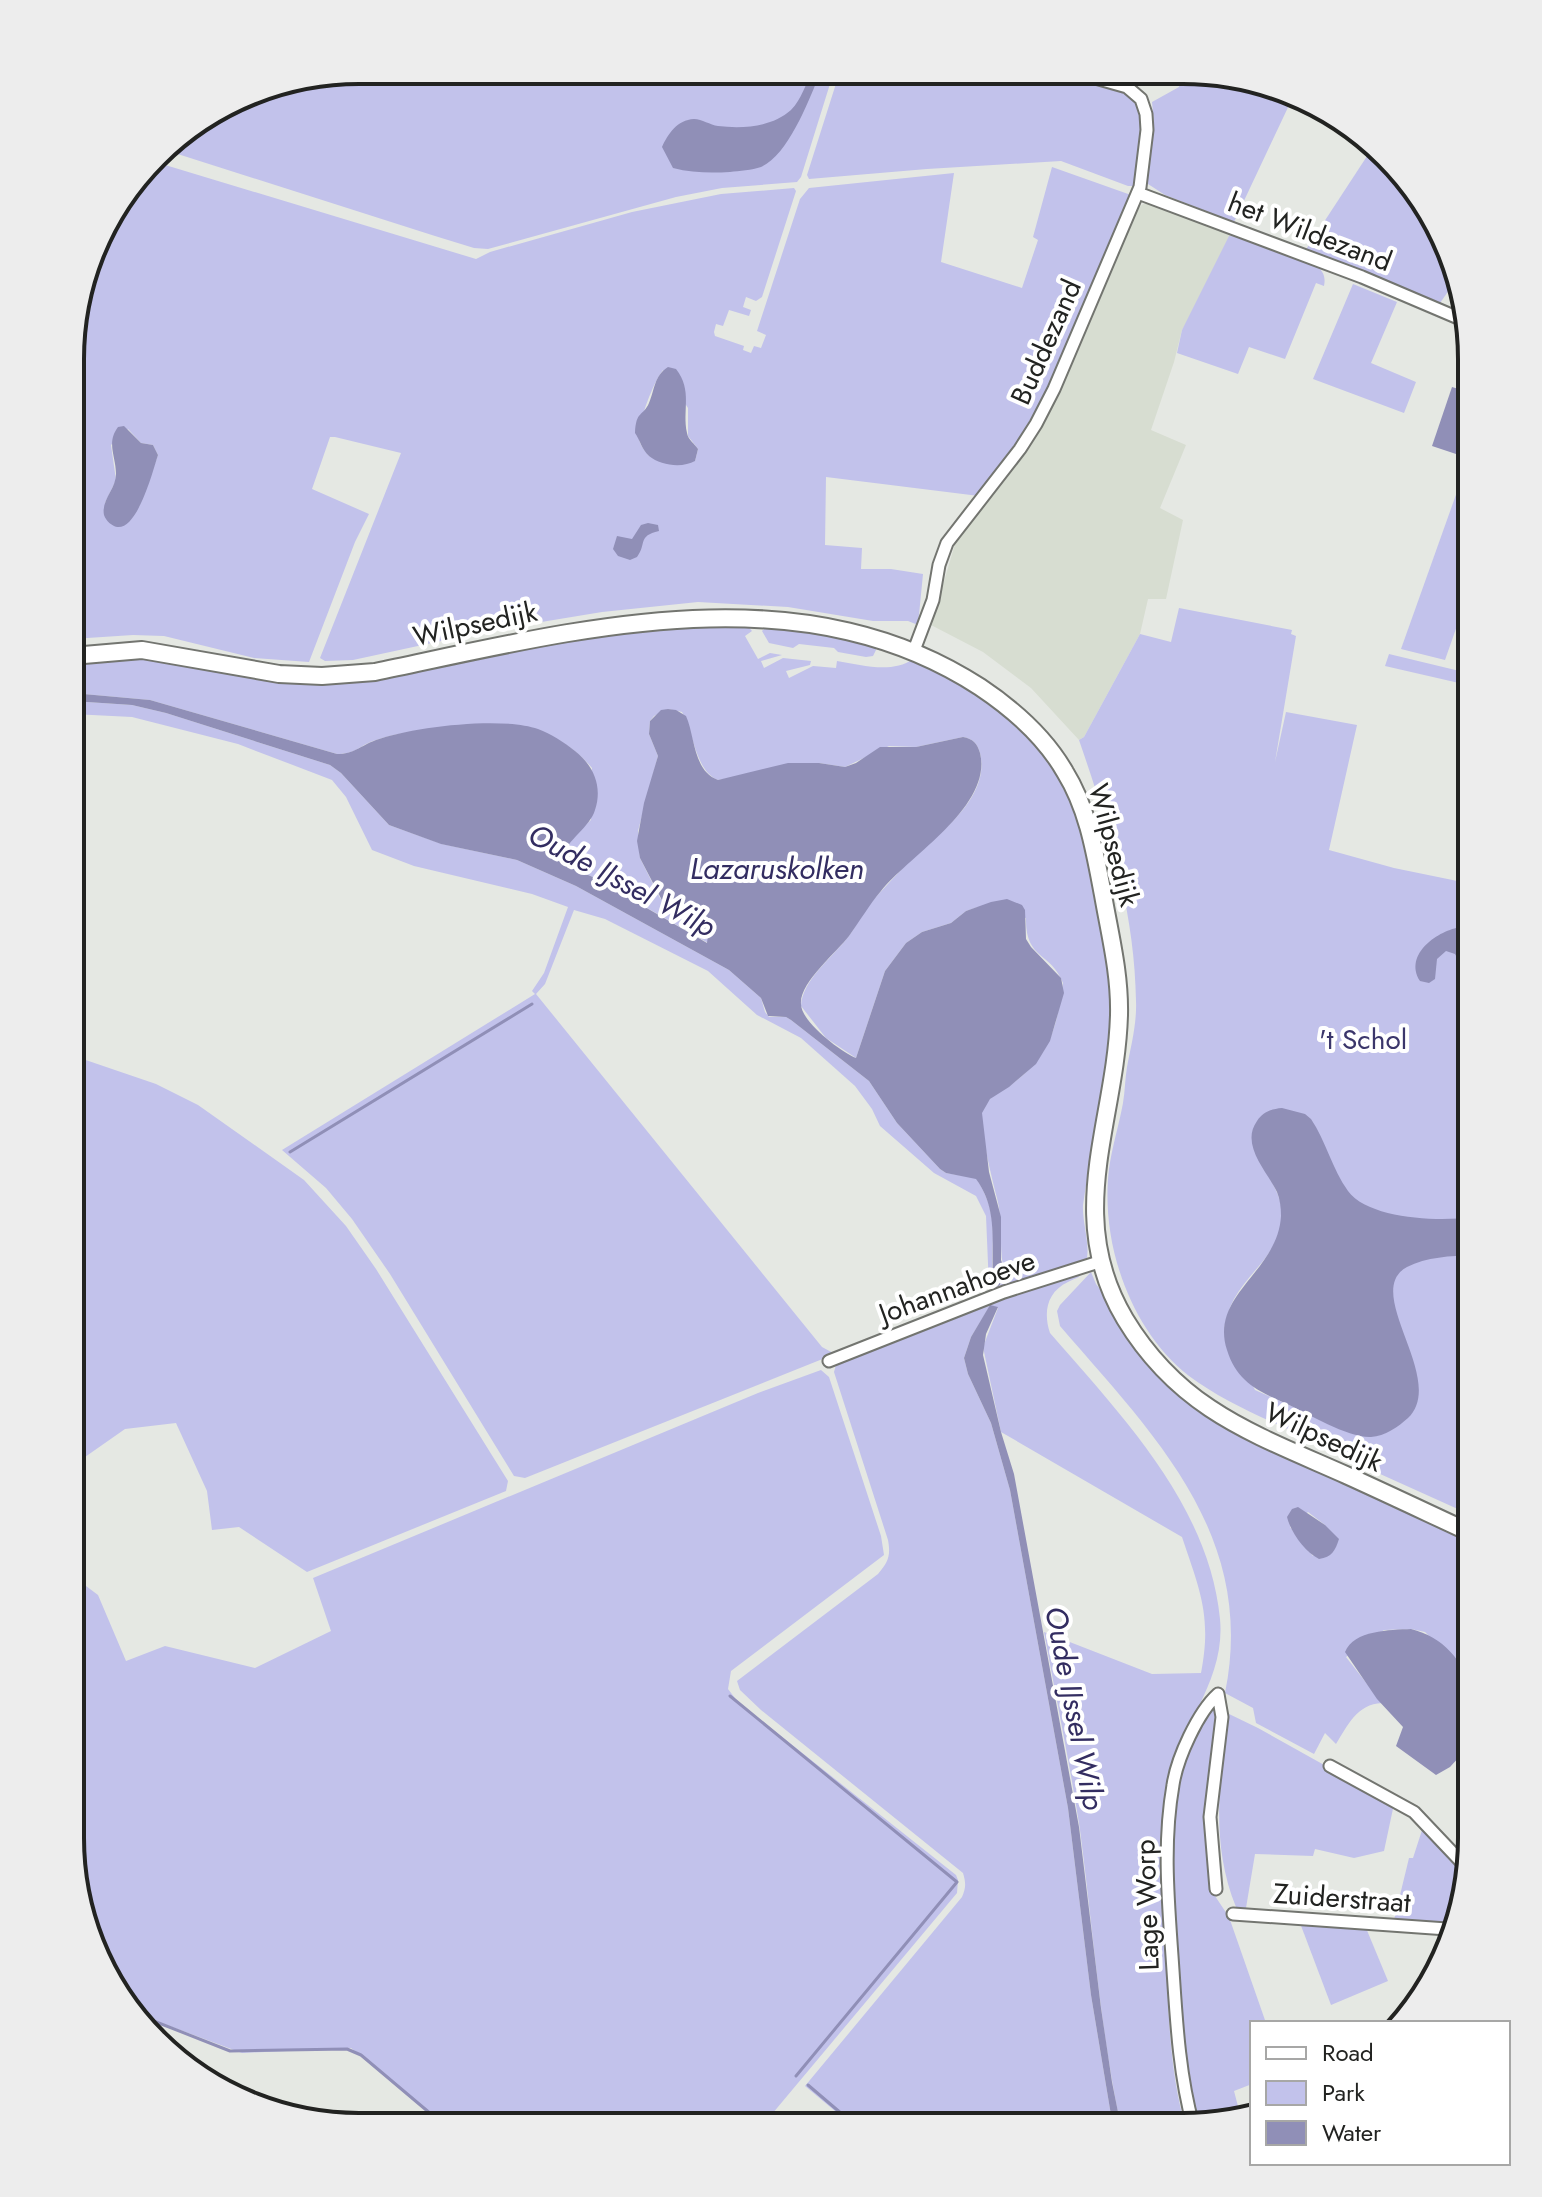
<svg xmlns="http://www.w3.org/2000/svg" width="1542" height="2197" font-family="Jost,sans-serif">
<style>
.built{fill:#d7ddd1}
.green{fill:#c2c2eb;fill-rule:evenodd}
.water{fill:#908fb7}
.lines{fill:none;stroke-linecap:round;stroke-linejoin:round}
.stream{stroke:#908fb7;stroke-width:3}
.minor-casing{stroke:#737570;stroke-width:15}
.secondary-casing{stroke:#737570;stroke-width:20}
.minor{stroke:#fff;stroke-width:11}
.secondary{stroke:#fff;stroke-width:16}
.labels{text-anchor:middle;dominant-baseline:central;stroke-width:8;stroke-linejoin:round;paint-order:stroke}
.street-label{font-size:28px;fill:#222321;stroke:#fff}
.park-label{font-size:28px;fill:#3b366b;stroke:#fff}
.water-label{font-size:30px;font-style:italic;fill:#332d61;stroke:#fff}
.rim{fill:none;stroke:#222321;stroke-width:4}
</style>
<rect width="100%" height="100%" fill="#e5e8e3"/>
<!-- built -->
<path class="built" d="M1143 204H1153L1242 237 1182 330 1174 362 1151 430 1186 445 1160 508 1183 520 1166 599H1148L1140 634 1084 737 1079 740 1031 688 983 652 931 625 958 534 1133 213Z"/>
<!-- green -->
<g class="green">
<path d="M359 70 834 71 801 177 797 182 722 188 676 197 488 249 474 248 435 236 162 149 169 141 266 85Z"/>
<path d="M840 71 1058 72 1122 91 1136 101 1142 122 1136 186H1128L1061 161 927 169 809 179 807 175Z"/>
<path d="M1182 72 1221 73 1291 101 1234 222 1165 195 1148 184 1146 178 1154 124 1152 102 1179 87Z"/>
<path d="M1373 147 1442 231 1454 283 1440 303 1305 251Z"/>
<path d="M152 161 476 259 490 252 632 212 721 194 794 188 796 191 762 297 756 301 746 297 743 307 751 310 749 316 729 310 723 326 716 324 714 332 715 336 744 346 743 350 751 353 754 346 761 348 766 335 757 331 800 199 809 188 954 173 941 262 1022 288 1038 240 1033 237 1052 167 1131 195 1051 387 1033 422 979 496 826 477 825 545 862 548 861 569H891L923 574 918 625 908 621H873L788 607 698 602 602 612 492 630 353 660 325 661 320 658 401 453 335 437H330L312 489 369 514 355 542 309 662 254 658 164 636 133 635 72 639 73 321 108 215ZM663 370 688 408V436L698 449 695 461 649 456C645 451 640 445 639 439 638 422 653 383 663 370ZM128 429 141 443 153 445 158 455 139 507 105 503 116 480 111 445Z"/>
<path d="M1229 236 1242 237 1315 264C1323 271 1326 276 1324 286L1316 283 1285 359 1249 347 1238 374 1177 353 1182 330Z"/>
<path d="M1353 284 1397 302 1371 363 1416 382 1404 413 1313 379Z"/>
<path d="M1463 475 1472 478V583L1445 660 1401 649Z"/>
<path d="M1179 608 1292 630 1291 634 1296 636 1275 762 1286 712 1357 725 1329 850 1394 868 1472 884 1471 1515 1327 1450 1330 1448C1285 1427 1229 1406 1189 1376 1130 1330 1100 1242 1109 1169 1112 1147 1119 1125 1123 1103 1125 1091 1125 1079 1127 1067 1131 1046 1137 1023 1136 1001 1135 912 1108 824 1079 740L1084 737 1140 634 1171 642ZM1254 1151 1411 1399 1357 1435 1255 1390 1224 1329C1226 1319 1229 1308 1234 1299 1252 1266 1296 1242 1278 1195 1272 1180 1262 1165 1254 1151Z"/>
<path d="M745 623 752 631 745 636 758 659 770 653 782 655 761 661 764 668 783 658 811 661 810 665 786 671 789 678 813 666 836 668 837 661C862 665 892 674 913 659 977 687 1047 735 1072 803 1085 835 1091 870 1097 903 1107 953 1114 999 1109 1049 1104 1101 1090 1153 1083 1205 1082 1222 1091 1248 1086 1261L1001 1289C999 1280 1004 1274 1003 1266 999 1243 1003 1221 997 1198 993 1182 977 1121 983 1107 989 1096 1003 1091 1012 1084 1050 1056 1057 1027 1063 983 1051 952 1025 960 1026 918L978 907 966 911 951 923 922 932 906 943 885 971 856 1058 826 1038 801 1006C802 980 833 957 848 937 857 926 862 911 872 901 882 891 891 880 901 870 928 840 992 802 980 753 977 743 973 739 963 737L916 747 889 746 845 767 819 763 718 780C695 771 694 732 682 712L668 709 654 716 650 721 649 734 658 756 638 831 640 858 660 898 674 914 708 935V943L595 878 572 868 560 858C568 843 578 831 591 820L592 768C557 726 508 721 456 727 430 730 402 731 376 740 359 745 357 754 337 754L150 700 72 693V662C90 660 110 656 128 656 182 656 234 677 288 682L604 632Z"/>
<path d="M780 625 875 644 876 650 873 656 866 657 838 652 834 648 799 644 793 648 769 643 762 631 767 626Z"/>
<path d="M1389 654 1472 674V686L1385 666Z"/>
<path d="M72 701 132 705 166 713 330 765 341 773 389 825 442 844 517 860 576 886 729 970 761 998 765 1012 769 1017H786L791 1020 869 1081 897 1123 940 1169 946 1173 976 1178C1004 1221 987 1246 994 1289L989 1287 986 1216 976 1196 934 1173 880 1126 872 1109 855 1086 801 1038 757 1015 708 971 605 919 574 910 545 984 536 994 822 1347 835 1354 525 1478 514 1476 390 1274 352 1219 326 1188 282 1150 535 994 532 991 544 973 568 907 532 894 414 866 372 850 346 797 332 780 238 744 132 717 72 714Z"/>
<path d="M71 1055 156 1084 198 1105 304 1180 346 1226 376 1269 508 1481 506 1491 307 1572 239 1527 212 1530 207 1491 176 1423 125 1429 75 1464 71 1463Z"/>
<path d="M1084 1271C1079 1279 1075 1278 1068 1282 1047 1292 1043 1312 1050 1333 1121 1415 1209 1505 1220 1619 1226 1682 1179 1726 1167 1784 1156 1836 1163 1894 1166 1947 1168 2001 1169 2075 1186 2127H1121C1100 2029 1093 1929 1080 1830 1070 1764 1056 1698 1044 1632L1152 1674 1201 1673C1212 1616 1200 1591 1182 1537L1001 1432 983 1347 998 1308 990 1306 971 1337 964 1358 968 1374 991 1423 1010 1490 1068 1808 1091 1995 1113 2127 853 2126 805 2086 962 1897C966 1888 966 1883 963 1873L761 1710 740 1690 737 1681 878 1574C888 1562 891 1556 888 1540L834 1372 836 1365 843 1359 1004 1295Z"/>
<path d="M1091 1272 1096 1284 1186 1401 1218 1424 1471 1542V1693L1463 1669 1425 1632 1411 1629 1384 1630 1346 1657 1382 1703C1357 1704 1348 1725 1336 1744L1325 1733 1314 1754 1256 1723 1253 1708 1225 1693C1257 1535 1154 1435 1060 1326L1057 1311 1060 1305ZM1308 1512 1325 1525 1313 1556 1290 1527Z"/>
<path d="M821 1370 829 1377 881 1536 884 1555 731 1671 728 1689 738 1702 956 1875 958 1880 957 1893 762 2126 445 2125 351 2048 242 2053 234 2050 140 2015 100 1966 70 1839V1574L98 1595 126 1661 165 1646 255 1668 331 1631 313 1578 758 1393Z"/>
<path d="M1213 1706 1218 1707 1209 1851 1215 1896 1229 1917 1266 2023H1252V2084L1234 2091 1240 2114 1198 2124C1177 2041 1175 1953 1174 1868 1173 1834 1170 1798 1181 1765 1188 1743 1201 1725 1213 1706Z"/>
<path d="M1227 1713 1258 1728 1394 1804 1384 1851 1354 1858 1315 1849 1313 1856 1255 1854 1246 1908 1236 1907C1210 1843 1220 1779 1227 1713Z"/>
<path d="M1424 1824 1466 1872 1448 1927 1393 1924 1409 1858H1413Z"/>
<path d="M1300 1923 1366 1928 1388 1981 1331 2005Z"/>
</g>
<!-- water -->
<g class="water">
<path d="M813 71 817 72 818 78C808 103 787 156 761 167 752 170 739 171 730 172 711 173 692 173 673 168L662 147C668 134 677 120 694 119 702 119 710 125 718 126 743 129 772 127 791 110 802 99 805 84 813 71Z"/>
<path d="M668 367 676 369C693 391 682 410 687 433 688 440 695 444 698 449L695 461C683 468 661 466 649 456 642 450 640 440 635 433 636 410 643 417 649 403 655 389 654 376 668 367Z"/>
<path d="M1452 387 1472 393V436L1465 457 1432 446Z"/>
<path d="M124 426 141 443 153 445 158 455C153 470 138 530 117 527 112 526 106 521 104 515 101 500 116 489 116 474 116 456 106 443 118 427Z"/>
<path d="M648 523 658 525 659 531C637 536 647 544 637 557L630 560 618 556 613 549 617 536 632 539 641 525Z"/>
<path d="M72 693 150 700 337 754C354 754 360 746 376 740 412 727 501 716 538 729 551 734 564 742 575 751 593 765 603 786 595 810 590 827 568 839 561 858L572 868 595 878 707 943 708 935 665 906 640 858 637 841 644 803 658 756 649 734 650 721 661 710 668 709 676 710 686 716C695 736 693 771 718 780L788 763H819L845 767 856 763 880 747H916L963 737C973 739 977 743 980 753 993 806 909 856 881 891 869 905 860 921 849 936 837 952 799 983 801 1004 801 1022 841 1052 856 1058L885 971 906 943 922 932 951 923 966 911 991 902 1007 899 1022 905 1025 910 1026 939 1031 947 1061 978 1064 993 1050 1041 1036 1064 1009 1087 990 1099 982 1113 989 1172 1001 1217V1260L1004 1268 1000 1285 994 1289C989 1250 1001 1213 976 1179L946 1173 940 1169 897 1123 869 1081 791 1020 786 1017 768 1016 761 998 729 970 576 886 517 860 441 844 389 825 341 773 330 765 166 713 132 705 72 701Z"/>
<path d="M1461 927 1472 929V968L1463 969 1455 954 1446 951 1437 959 1435 979 1429 983 1420 981C1403 954 1439 930 1461 927Z"/>
<path d="M1282 1108 1305 1114 1311 1119C1326 1141 1332 1169 1348 1191 1368 1219 1440 1222 1472 1217V1255C1451 1256 1426 1257 1407 1267 1361 1292 1448 1379 1408 1418 1398 1427 1385 1436 1371 1437 1348 1438 1309 1414 1287 1404 1258 1391 1237 1382 1227 1350 1209 1295 1278 1272 1281 1216 1281 1208 1280 1199 1277 1192 1267 1171 1240 1145 1257 1121 1263 1112 1271 1109 1282 1108Z"/>
<path d="M990 1305 998 1307 986 1334 983 1355 1001 1432 1014 1474 1079 1827 1101 2008 1112 2082 1121 2127H1113L1091 1995 1068 1808 1010 1490 991 1423 968 1374 964 1358 971 1337Z"/>
<path d="M1298 1507 1325 1525 1339 1539C1335 1551 1332 1557 1319 1559 1305 1552 1291 1533 1287 1517L1292 1509Z"/>
<path d="M1411 1629C1443 1637 1464 1660 1471 1693 1475 1708 1471 1728 1471 1744L1450 1767 1436 1775 1396 1746 1403 1727 1377 1699 1345 1652C1354 1630 1390 1630 1411 1629Z"/>
</g>
<g class="lines">
<!-- stream -->
<g class="stream">
<path d="M1116 72 1123 74"/>
<path d="M290 1152 532 1004"/>
<path d="M730 1696 957 1882 796 2076"/>
<path d="M141 2016 230 2051 347 2049 361 2055 444 2125"/>
<path d="M808 2085 856 2126"/>
</g>
<defs>
<g id="minor">
<path d="M1138 193 1362 277 1463 320"/>
<path d="M913 653 933 600 939 565 947 543 1020 449 1036 424 1054 389 1140 187 1147 130 1146 114 1141 99 1127 87 1074 72"/>
<path d="M829 1361 1004 1292 1102 1261"/>
<path d="M1330 1766 1414 1812 1468 1869"/>
<path d="M1233 1914 1447 1929"/>
<path d="M1193 2125C1178 2070 1176 2012 1172 1956 1168 1899 1163 1842 1173 1785 1177 1758 1198 1712 1218 1694L1222 1717 1210 1817 1216 1889"/>
</g>
<path id="secondary" d="M72 656 142 650 279 674 322 676 375 672C572 631 797 568 980 687 1013 709 1045 737 1065 772 1088 809 1095 853 1103 895 1110 935 1120 974 1119 1015 1116 1122 1063 1215 1125 1319 1180 1410 1254 1434 1346 1475 1388 1494 1430 1514 1471 1533"/>
</defs>
<!-- minor casing -->
<use href="#minor" class="minor-casing"/>
<!-- secondary casing -->
<use href="#secondary" class="secondary-casing"/>
<!-- minor -->
<use href="#minor" class="minor"/>
<!-- secondary -->
<use href="#secondary" class="secondary"/>
</g>
<g class="labels">
<!-- street labels -->
<g class="street-label">
<text transform="translate(1310 232) rotate(21)">het Wildezand</text>
<text transform="translate(1046 342) rotate(-66)">Buddezand</text>
<text transform="translate(475 624) rotate(-12)">Wilpsedijk</text>
<text transform="translate(1114 845) rotate(75)">Wilpsedijk</text>
<text transform="translate(957 1287) rotate(-20)">Johannahoeve</text>
<text transform="translate(1324 1437) rotate(25)">Wilpsedijk</text>
<text transform="translate(1342 1898) rotate(4)">Zuiderstraat</text>
<text transform="translate(1147 1905) rotate(-92)">Lage Worp</text>
</g>
<!-- park labels -->
<g class="park-label">
<text x="1363" y="1039">'t Schol</text>
</g>
<!-- water labels -->
<g class="water-label">
<text x="777" y="868">Lazaruskolken</text>
<text transform="translate(622 880) rotate(28)">Oude IJssel Wilp</text>
<text transform="translate(1075 1708) rotate(79)">Oude IJssel Wilp</text>
</g>
</g>
<!-- crop -->
<path d="M0 0H1542V2197H0ZM359 84H1183A275 275 0 0 1 1458 359V1838A275 275 0 0 1 1183 2113H359A275 275 0 0 1 84 1838V359A275 275 0 0 1 359 84Z" fill="#ededed" fill-rule="evenodd"/>
<path class="rim" d="M359 84H1183A275 275 0 0 1 1458 359V1838A275 275 0 0 1 1183 2113H359A275 275 0 0 1 84 1838V359A275 275 0 0 1 359 84Z"/>
<!-- legend -->
<rect x="1250" y="2021" width="260" height="144" fill="#ffffff" stroke="#a7a7a6" stroke-width="2"/>
<rect x="1266" y="2047" width="40" height="12" fill="#ffffff" stroke="#a7a7a6" stroke-width="2"/>
<text x="1322" y="2061" font-size="24" fill="#222321">Road</text>
<rect x="1266" y="2081" width="40" height="24" fill="#c2c2eb" stroke="#a7a7a6" stroke-width="2"/>
<text x="1322" y="2101" font-size="24" fill="#222321">Park</text>
<rect x="1266" y="2121" width="40" height="24" fill="#908fb7" stroke="#a7a7a6" stroke-width="2"/>
<text x="1322" y="2141" font-size="24" fill="#222321">Water</text>
</svg>
